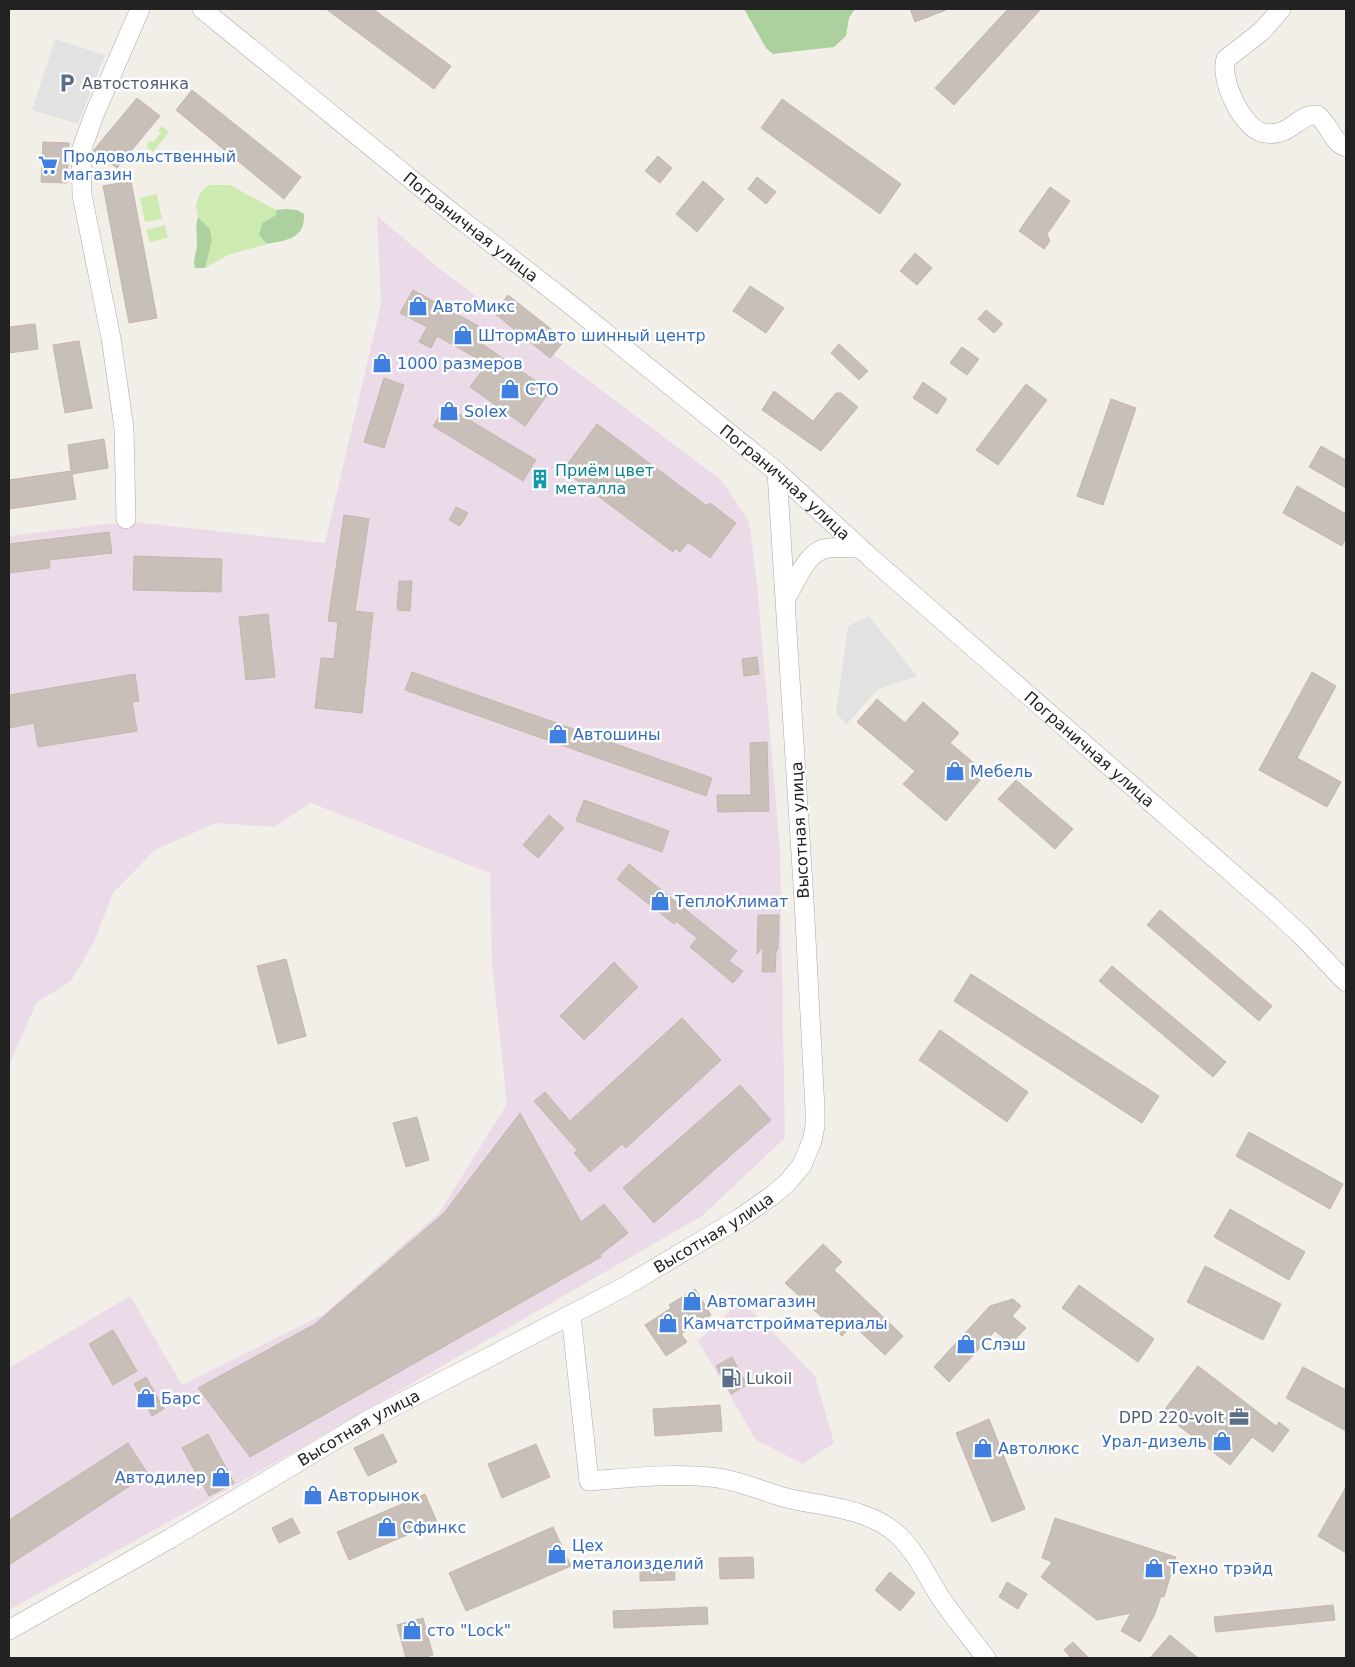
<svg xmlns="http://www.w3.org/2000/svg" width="1355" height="1667" font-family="'DejaVu Sans',sans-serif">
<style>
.industrial{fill:#ebdbe8}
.grass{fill:#cdebb0}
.forest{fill:#add19e}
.parking{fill:#e2e2e2}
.building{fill:#c7bfb8;stroke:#c4b6ab}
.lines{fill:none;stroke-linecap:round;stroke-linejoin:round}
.minor-casing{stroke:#a9a9a9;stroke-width:20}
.minor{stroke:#fff;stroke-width:19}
.labels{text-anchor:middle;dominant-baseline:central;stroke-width:5;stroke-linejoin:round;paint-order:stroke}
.service-label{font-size:16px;fill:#4e5e75;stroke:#fff;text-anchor:start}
.shop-label{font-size:16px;fill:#366cbe;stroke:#fff;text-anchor:start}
.street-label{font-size:16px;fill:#222;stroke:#fff}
.culture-label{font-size:16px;fill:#0d838f;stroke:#fff;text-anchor:start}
</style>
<rect width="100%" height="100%" fill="#f2efe9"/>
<!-- industrial -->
<g class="industrial">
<path d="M377 216 440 269 721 480 749 522 757 583 780 851 785 1138 702 1216 234 1486 9 1610V1368L130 1296 182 1385 324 1314 439 1213 507 1104 492 964 490 873 311 803 274 827 216 823 155 850 113 893 94 942 71 981 37 1002 9 1064V536L106 524 134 522 325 543 381 304Z"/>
<path d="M741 1300 815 1376 834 1443 803 1464 756 1440 698 1341Z"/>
</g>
<!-- grass -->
<g class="grass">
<path d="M162 126 169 132 153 152 146 146 150 141 152 143 161 133 158 130Z"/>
<path d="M209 185H230L276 210V215L262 223 259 235 267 244 228 255 205 268 212 240 210 229 198 217 196 205 200 193Z"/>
<path d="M157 194 162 219 145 222 140 198Z"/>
<path d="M165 225 168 238 150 242 146 230Z"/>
</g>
<!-- forest -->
<g class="forest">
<path d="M744 9H855L849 18 846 36 834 47 773 54 766 48Z"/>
<path d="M286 209 297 210 304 214C305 239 287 240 267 244L259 235 262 223 276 215V210Z"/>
<path d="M198 217 210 229 212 240 205 268H195C192 260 197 252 197 243 197 233 195 227 198 217Z"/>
</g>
<!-- parking -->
<g class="parking">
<path d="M55 39 105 55 78 124 32 110Z"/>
<path d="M869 616 917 676 878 689 846 725 836 712 848 626Z"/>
</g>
<!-- building -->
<g class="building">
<path d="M326 9H373L451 66 434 89Z"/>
<path d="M910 9H946V10L915 22Z"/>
<path d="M1008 9H1041L954 105 935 88Z"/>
<path d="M192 90 301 177 284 199 176 110Z"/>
<path d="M137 98 160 116 117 168 93 151Z"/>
<path d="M782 99 901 184 880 214 761 128Z"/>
<path d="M43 142 69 143 67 183 41 182Z"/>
<path d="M658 156 672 168 660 183 645 171Z"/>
<path d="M757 177 776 192 766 204 748 189Z"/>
<path d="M131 181 157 318 129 323 103 186Z"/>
<path d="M703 181 724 199 697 232 676 214Z"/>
<path d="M1050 187 1070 201 1047 234 1050 241 1044 249 1019 231Z"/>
<path d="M915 253 932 268 917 285 900 271Z"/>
<path d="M750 286 784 308 766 333 733 311Z"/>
<path d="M413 290 484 329 478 341 550 391 525 426 470 387 487 364 437 336 431 348 419 342 427 327 400 313Z"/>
<path d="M508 295 565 340 550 358 494 313Z"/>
<path d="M986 310 1003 324 994 333 978 319Z"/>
<path d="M35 324 38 349 9 353V327Z"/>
<path d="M79 341 92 408 65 413 53 345Z"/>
<path d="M839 344 868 371 859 380 831 353Z"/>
<path d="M962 347 979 359 967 375 950 363Z"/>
<path d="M384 378 404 385 384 448 364 442Z"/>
<path d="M923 382 947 399 937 414 913 398Z"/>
<path d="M1026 384 1047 400 998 465 976 450Z"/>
<path d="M774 391 813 421 836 393H841L858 407 821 451 762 410Z"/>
<path d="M1111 399 1136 408 1103 505 1077 496Z"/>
<path d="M446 406 536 460 523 481 433 426Z"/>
<path d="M597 424 707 506 710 503 736 523 710 558 688 542 680 552 675 548 673 552 563 470Z"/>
<path d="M104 439 108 468 72 474 76 499 9 509V480L71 471 68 445Z"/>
<path d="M1321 446 1346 460V488L1309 467Z"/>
<path d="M1297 486 1346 514V538L1342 546 1283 513Z"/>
<path d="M456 507 468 513 460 526 449 520Z"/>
<path d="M344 515 369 519 355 611 373 613 362 713 315 708 321 658 334 659 338 622 328 621Z"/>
<path d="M109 532 112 553 49 560 50 568 9 573V544Z"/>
<path d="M134 556 222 559 221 592 133 590Z"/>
<path d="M399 581H412L410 611 397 610Z"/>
<path d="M268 614 275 677 246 680 239 617Z"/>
<path d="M757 657 759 674 744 676 742 659Z"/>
<path d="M412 672 712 778 706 796 405 690Z"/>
<path d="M1312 672 1336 686 1297 758 1341 782 1327 807 1259 770Z"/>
<path d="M135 674 139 701 132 702 137 731 38 747 34 723 9 728V695Z"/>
<path d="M877 699 905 723 923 702 959 733 950 743 986 773 946 821 903 784 915 771 857 722Z"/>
<path d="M767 742 769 811 718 812 717 795H751L750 743Z"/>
<path d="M1016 780 1073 829 1055 849 998 799Z"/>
<path d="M584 800 669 831 662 852 576 821Z"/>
<path d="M549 815 564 828 538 858 523 845Z"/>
<path d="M629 864 737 951 729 961 743 971 733 983 690 947 697 938 676 921 674 924 617 879Z"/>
<path d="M1160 910 1272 1006 1259 1021 1147 925Z"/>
<path d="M758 915H779L778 949 776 952 775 972H762L763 947 757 954Z"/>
<path d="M286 959 306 1036 278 1044 257 966Z"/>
<path d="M614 962 638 987 584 1040 560 1016Z"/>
<path d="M1112 966 1226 1062 1213 1077 1099 981Z"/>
<path d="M971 974 1159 1096 1142 1123 954 1001Z"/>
<path d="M682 1018 721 1060 626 1148 622 1144 590 1172 574 1153 577 1150 534 1101 545 1092 570 1121Z"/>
<path d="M940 1030 1028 1092 1007 1122 919 1060Z"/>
<path d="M740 1085 771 1120 654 1223 623 1188Z"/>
<path d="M520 1113 581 1222 604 1204 628 1233 600 1255 601 1257 250 1457 198 1388 315 1324 444 1213Z"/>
<path d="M417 1117 429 1160 406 1167 393 1123Z"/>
<path d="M1249 1132 1343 1184 1330 1209 1236 1156Z"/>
<path d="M1230 1209 1305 1252 1289 1280 1214 1237Z"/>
<path d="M823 1244 842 1262 834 1270 903 1336 885 1355 853 1325 842 1336 785 1283Z"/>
<path d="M1205 1266 1281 1304 1263 1340 1187 1302Z"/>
<path d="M1079 1285 1154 1339 1138 1362 1062 1308Z"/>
<path d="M695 1289 711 1315 681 1334 687 1342 666 1356 645 1325 671 1308 669 1305Z"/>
<path d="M1013 1299 1021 1306 1012 1316 1026 1328 1011 1344 995 1331 949 1382 934 1367 990 1306Z"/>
<path d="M113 1330 137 1371 113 1385 89 1344Z"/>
<path d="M732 1357 747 1385 731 1394 716 1366Z"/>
<path d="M1198 1366 1276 1426 1279 1422 1289 1430 1273 1452 1252 1437 1230 1465 1162 1413Z"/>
<path d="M1303 1367 1346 1390V1431L1286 1398Z"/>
<path d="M146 1377 164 1409 152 1416 134 1384Z"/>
<path d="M720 1405 722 1431 655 1436 653 1409Z"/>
<path d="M989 1419 1025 1509 992 1522 956 1433Z"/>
<path d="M208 1434 234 1483 209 1496 182 1448Z"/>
<path d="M383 1434 397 1462 368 1476 354 1448Z"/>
<path d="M128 1443 148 1474 9 1565V1520Z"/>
<path d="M536 1444 550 1477 502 1498 488 1464Z"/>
<path d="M1346 1487V1553L1318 1536Z"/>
<path d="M425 1494 437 1522 349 1560 337 1532Z"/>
<path d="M292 1518 300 1533 279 1543 272 1528Z"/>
<path d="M1055 1518 1176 1557 1164 1597 1161 1596 1155 1614 1140 1642 1121 1631 1131 1613 1097 1620 1041 1577 1052 1562 1042 1558Z"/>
<path d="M553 1527 571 1566 466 1611 449 1573Z"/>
<path d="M753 1557 754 1578 720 1579 719 1558Z"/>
<path d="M674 1560 675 1580 640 1581V1562Z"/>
<path d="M890 1572 915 1593 900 1611 875 1590Z"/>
<path d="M1007 1582 1027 1594 1018 1609 999 1597Z"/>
<path d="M1333 1605 1335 1620 1216 1632 1214 1617Z"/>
<path d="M707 1607 708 1624 614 1628 613 1611Z"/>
<path d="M423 1618 433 1655 422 1658H406L397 1625Z"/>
<path d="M1170 1635 1198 1658H1150Z"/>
<path d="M1073 1642 1089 1658H1071L1064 1650Z"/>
</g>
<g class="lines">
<defs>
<g id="minor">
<path id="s1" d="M202 9 450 211 571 305 777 472 871 558 1272 908 1302 936 1346 982"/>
<path d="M1281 9 1262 31 1226 59C1219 78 1242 129 1264 133 1291 138 1298 113 1317 115 1330 124 1331 142 1346 147"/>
<path d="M126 519 124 428 111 338 82 195 81 151 94 115 140 9"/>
<path d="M786 598C796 582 806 551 828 548 838 547 849 548 860 548"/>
<path d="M571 1315 589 1481C629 1478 670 1473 710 1477 735 1479 759 1490 783 1497 821 1507 868 1507 898 1535 916 1552 927 1576 940 1597 954 1618 971 1638 986 1658"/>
<path id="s2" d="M9 1630 171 1538 370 1419 624 1287 740 1218 773 1195 788 1182 802 1165 812 1141 815 1126V1109L804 901 777 472"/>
</g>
</defs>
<!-- minor casing -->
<use href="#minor" class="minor-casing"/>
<!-- minor -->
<use href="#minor" class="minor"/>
</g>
<!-- icons -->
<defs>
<symbol id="parking-bare" viewBox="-9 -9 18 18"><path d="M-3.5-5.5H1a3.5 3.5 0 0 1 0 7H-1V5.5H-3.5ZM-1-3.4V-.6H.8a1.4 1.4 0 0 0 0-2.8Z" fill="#5c6f8a" stroke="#fff" stroke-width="2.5" paint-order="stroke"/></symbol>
<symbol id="supermarket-bare" viewBox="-9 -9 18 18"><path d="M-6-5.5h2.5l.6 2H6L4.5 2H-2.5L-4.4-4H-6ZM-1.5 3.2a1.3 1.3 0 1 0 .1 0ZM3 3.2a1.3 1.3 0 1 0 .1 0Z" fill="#3f7fe0" stroke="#fff" stroke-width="2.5" paint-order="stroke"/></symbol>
<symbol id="shop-bare" viewBox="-9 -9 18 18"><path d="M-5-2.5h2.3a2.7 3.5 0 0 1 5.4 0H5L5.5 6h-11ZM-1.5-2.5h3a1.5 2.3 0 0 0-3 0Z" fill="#3f7fe0" stroke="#fff" stroke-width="2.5" paint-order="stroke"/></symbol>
<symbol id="building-bare" viewBox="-9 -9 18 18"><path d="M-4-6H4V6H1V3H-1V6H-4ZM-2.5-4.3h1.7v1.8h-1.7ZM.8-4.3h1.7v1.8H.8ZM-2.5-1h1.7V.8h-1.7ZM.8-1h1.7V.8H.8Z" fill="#0f9aa8" stroke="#fff" stroke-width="2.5" paint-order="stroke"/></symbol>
<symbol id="fuel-bare" viewBox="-9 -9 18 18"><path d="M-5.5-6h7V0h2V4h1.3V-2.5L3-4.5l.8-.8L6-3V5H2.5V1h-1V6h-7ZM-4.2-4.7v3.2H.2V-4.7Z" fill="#5c6f8a" stroke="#fff" stroke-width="2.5" paint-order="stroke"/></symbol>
<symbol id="office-bare" viewBox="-9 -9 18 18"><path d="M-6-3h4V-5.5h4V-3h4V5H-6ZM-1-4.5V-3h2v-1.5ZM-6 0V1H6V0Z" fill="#5c6f8a" stroke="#fff" stroke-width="2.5" paint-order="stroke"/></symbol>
</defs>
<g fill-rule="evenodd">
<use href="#parking-bare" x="53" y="69" width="28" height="28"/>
<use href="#supermarket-bare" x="34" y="151" width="28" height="28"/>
<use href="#shop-bare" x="404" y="292" width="28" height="28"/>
<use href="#shop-bare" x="449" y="321" width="28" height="28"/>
<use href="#shop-bare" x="368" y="349" width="28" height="28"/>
<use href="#shop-bare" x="496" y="375" width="28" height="28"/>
<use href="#shop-bare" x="435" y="397" width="28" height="28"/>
<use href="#building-bare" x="526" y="465" width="28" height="28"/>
<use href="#shop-bare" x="544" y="720" width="28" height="28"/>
<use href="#shop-bare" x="941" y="757" width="28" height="28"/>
<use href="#shop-bare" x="646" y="887" width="28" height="28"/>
<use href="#shop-bare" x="678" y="1287" width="28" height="28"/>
<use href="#shop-bare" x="654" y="1309" width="28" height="28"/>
<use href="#shop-bare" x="952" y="1330" width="28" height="28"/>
<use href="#fuel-bare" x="717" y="1364" width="28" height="28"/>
<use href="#shop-bare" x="132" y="1384" width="28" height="28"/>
<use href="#office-bare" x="1225" y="1403" width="28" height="28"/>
<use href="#shop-bare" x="1208" y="1427" width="28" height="28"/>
<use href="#shop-bare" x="969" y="1434" width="28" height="28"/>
<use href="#shop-bare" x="207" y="1463" width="28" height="28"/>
<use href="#shop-bare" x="299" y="1481" width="28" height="28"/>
<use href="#shop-bare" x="373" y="1513" width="28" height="28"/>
<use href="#shop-bare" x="543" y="1540" width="28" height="28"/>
<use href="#shop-bare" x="1140" y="1554" width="28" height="28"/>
<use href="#shop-bare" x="398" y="1616" width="28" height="28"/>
</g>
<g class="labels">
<!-- service labels -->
<g class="service-label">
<text x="82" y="83">Автостоянка</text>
<text x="746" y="1378">Lukoil</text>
<text x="1224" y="1417" text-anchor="end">DPD 220-volt</text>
</g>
<!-- shop labels -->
<g class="shop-label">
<text x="63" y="156">Продовольственный<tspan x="63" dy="18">магазин</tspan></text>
<text x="433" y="306">АвтоМикс</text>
<text x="478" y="335">ШтормАвто шинный центр</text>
<text x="397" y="363">1000 размеров</text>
<text x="525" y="389">СТО</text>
<text x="464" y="411">Solex</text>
<text x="573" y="734">Автошины</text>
<text x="970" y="771">Мебель</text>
<text x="675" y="901">ТеплоКлимат</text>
<text x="707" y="1301">Автомагазин</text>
<text x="683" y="1323">Камчатстройматериалы</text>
<text x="981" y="1344">Слэш</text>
<text x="161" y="1398">Барс</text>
<text x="1207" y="1441" text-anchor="end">Урал-дизель</text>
<text x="998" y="1448">Автолюкс</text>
<text x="206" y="1477" text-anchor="end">Автодилер</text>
<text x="328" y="1495">Авторынок</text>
<text x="402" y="1527">Сфинкс</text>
<text x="572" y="1545">Цех<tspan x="572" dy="18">металоизделий</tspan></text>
<text x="1169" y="1568">Техно трэйд</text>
<text x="427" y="1630">сто "Lock"</text>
</g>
<!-- street labels -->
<g class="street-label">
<text stroke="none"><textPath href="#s1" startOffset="346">Пограничная улица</textPath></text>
<text stroke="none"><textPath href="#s1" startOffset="751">Пограничная улица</textPath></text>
<text stroke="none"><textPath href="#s1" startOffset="1156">Пограничная улица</textPath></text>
<text transform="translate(800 830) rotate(-93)">Высотная улица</text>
<text stroke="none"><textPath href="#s2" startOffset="809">Высотная улица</textPath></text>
<text stroke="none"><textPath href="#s2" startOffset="404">Высотная улица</textPath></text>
</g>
<!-- culture labels -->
<g class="culture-label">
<text x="555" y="470">Приём цвет<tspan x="555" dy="18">металла</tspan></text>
</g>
</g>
<!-- border -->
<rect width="1355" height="1667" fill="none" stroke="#222222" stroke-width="20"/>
</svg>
